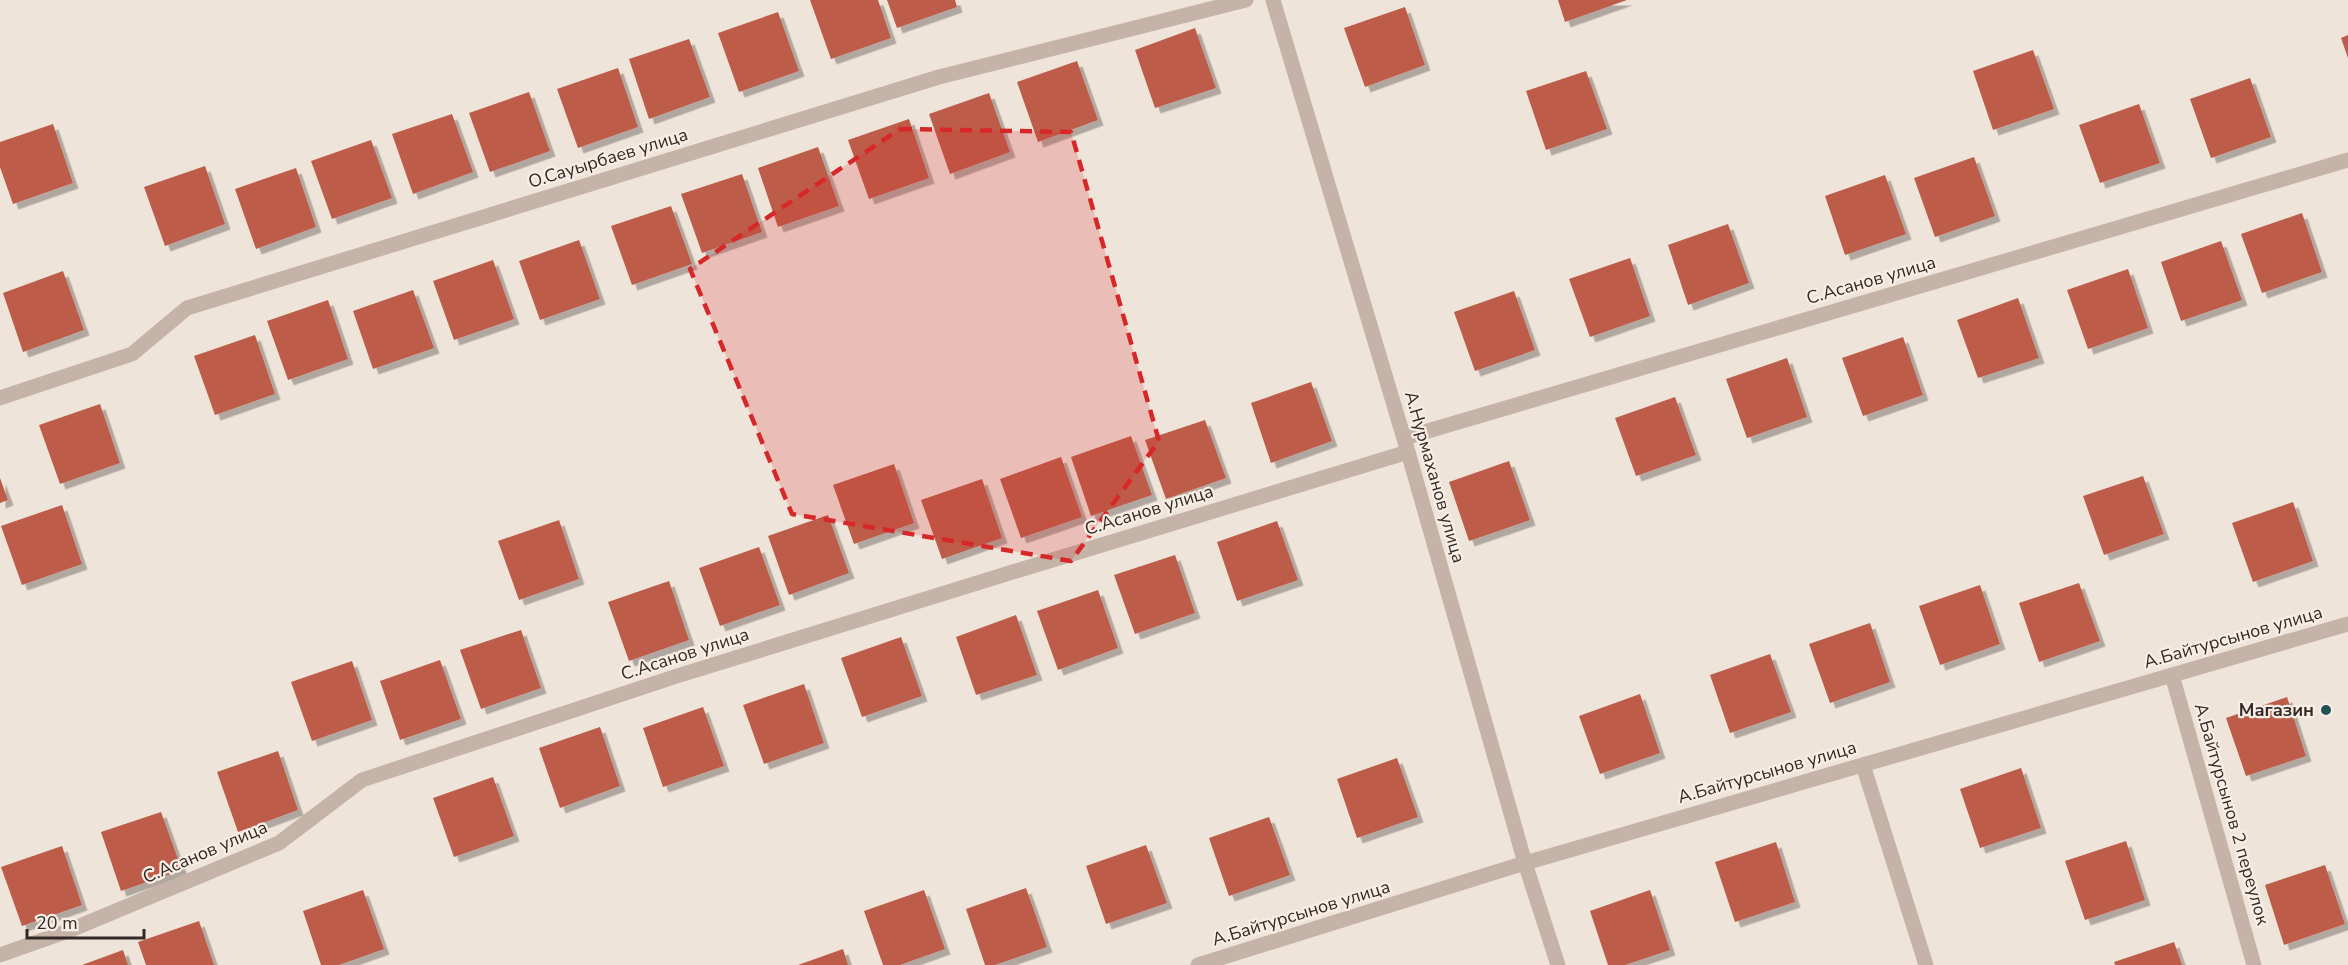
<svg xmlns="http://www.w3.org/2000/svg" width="2348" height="965" font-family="'Nunito Sans',sans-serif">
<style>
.building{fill:#bd5d4a;filter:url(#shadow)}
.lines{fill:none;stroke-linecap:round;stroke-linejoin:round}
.street{stroke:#c6b3a7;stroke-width:15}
.marked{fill:#d62828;fill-opacity:0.2;stroke:#d62828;stroke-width:4.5;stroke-dasharray:12 8;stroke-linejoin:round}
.poi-dot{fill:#1f5251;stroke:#f8eee6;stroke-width:2}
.labels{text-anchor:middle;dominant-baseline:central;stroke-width:4.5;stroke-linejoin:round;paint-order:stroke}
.street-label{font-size:18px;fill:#332a27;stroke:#f8eee6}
.poi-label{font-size:18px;font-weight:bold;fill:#332a27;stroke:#f8eee6;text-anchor:end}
</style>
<defs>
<filter id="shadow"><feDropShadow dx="5.5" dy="5.5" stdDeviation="0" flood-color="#0004"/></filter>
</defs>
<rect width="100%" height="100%" fill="#efe4da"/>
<!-- building -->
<g class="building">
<path d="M810 0H878L891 38 831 59Z"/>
<path d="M887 0H955L957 7 897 28Z"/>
<path d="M1558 0H1627L1565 22Z"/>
<path d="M1405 7 1425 65 1365 87 1344 28Z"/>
<path d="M778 12 799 71 739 92 718 33Z"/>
<path d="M1195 28 1216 88 1155 108 1135 50Z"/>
<path d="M2348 35V58L2341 38Z"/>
<path d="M689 39 710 97 649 119 629 59Z"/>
<path d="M2033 50 2054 109 1993 130 1973 71Z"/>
<path d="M1077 61 1098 120 1038 142 1017 82Z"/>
<path d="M618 68 638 127 578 148 557 89Z"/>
<path d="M1586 71 1607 129 1546 150 1526 91Z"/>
<path d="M2250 78 2271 137 2211 158 2190 99Z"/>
<path d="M529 92 550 151 490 172 469 113Z"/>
<path d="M989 93 1010 152 950 174 929 114Z"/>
<path d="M2139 104 2160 163 2100 183 2079 125Z"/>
<path d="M452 114 473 172 413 194 392 134Z"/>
<path d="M909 119 929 178 869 199 848 140Z"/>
<path d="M53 124 73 183 13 204 0 167V142Z"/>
<path d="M371 140 392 198 332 219 311 161Z"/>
<path d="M818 147 839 206 778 227 758 168Z"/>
<path d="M1974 157 1995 216 1935 237 1914 178Z"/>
<path d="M205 166 225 224 165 246 144 187Z"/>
<path d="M296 168 316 227 256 249 235 189Z"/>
<path d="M742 174 762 232 702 253 681 194Z"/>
<path d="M1885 175 1906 234 1845 255 1825 196Z"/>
<path d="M671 206 692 264 632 285 611 226Z"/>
<path d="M2302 213 2322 272 2262 293 2241 234Z"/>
<path d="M1728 224 1749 283 1688 305 1668 245Z"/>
<path d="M579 240 600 299 540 320 519 261Z"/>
<path d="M2221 241 2242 300 2181 321 2161 262Z"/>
<path d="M1630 258 1650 316 1590 337 1569 279Z"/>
<path d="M493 260 514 319 454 340 433 281Z"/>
<path d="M2128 269 2148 328 2088 349 2067 290Z"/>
<path d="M63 271 84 330 23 352 3 293Z"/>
<path d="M413 290 434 348 373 369 353 311Z"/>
<path d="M1514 291 1535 350 1475 371 1454 312Z"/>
<path d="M2018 298 2039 358 1978 378 1957 320Z"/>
<path d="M328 300 348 359 288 380 267 321Z"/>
<path d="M255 335 275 394 215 415 194 356Z"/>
<path d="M1903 337 1923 395 1863 416 1842 358Z"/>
<path d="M1787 358 1807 417 1747 438 1726 379Z"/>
<path d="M1311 382 1332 441 1271 463 1251 403Z"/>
<path d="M1675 397 1696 455 1636 476 1615 418Z"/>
<path d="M100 404 120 463 60 484 39 425Z"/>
<path d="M1205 420 1226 478 1166 499 1145 440Z"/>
<path d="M1131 436 1152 495 1091 516 1071 457Z"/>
<path d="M1061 457 1082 517 1021 538 1000 479Z"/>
<path d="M1509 461 1530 520 1469 541 1449 482Z"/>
<path d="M894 464 914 523 854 544 833 485Z"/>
<path d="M2143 476 2164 534 2104 555 2083 496Z"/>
<path d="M0 478 8 500 0 503Z"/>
<path d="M982 479 1002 538 942 559 921 500Z"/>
<path d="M2293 502 2313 561 2253 582 2232 523Z"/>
<path d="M62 505 82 564 22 585 1 526Z"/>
<path d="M828 515 849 573 789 595 768 536Z"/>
<path d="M559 520 579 579 519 600 498 541Z"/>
<path d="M1277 521 1298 580 1237 601 1217 542Z"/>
<path d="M759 547 780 605 720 626 699 568Z"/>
<path d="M1175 555 1195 613 1135 634 1114 575Z"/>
<path d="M669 581 689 640 629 661 608 602Z"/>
<path d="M2079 583 2100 641 2039 662 2019 603Z"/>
<path d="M1980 585 2000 644 1940 665 1919 606Z"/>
<path d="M1098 590 1118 648 1058 670 1037 611Z"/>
<path d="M1016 615 1037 675 976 695 956 637Z"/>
<path d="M1870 623 1890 682 1830 703 1809 644Z"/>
<path d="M521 630 541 688 481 709 460 650Z"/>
<path d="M901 637 922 696 862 717 841 658Z"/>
<path d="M1770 654 1791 712 1730 733 1710 675Z"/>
<path d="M440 660 461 719 400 740 380 681Z"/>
<path d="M352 661 372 720 312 741 291 682Z"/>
<path d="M804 684 824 743 764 764 743 705Z"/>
<path d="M1640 694 1660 753 1600 774 1579 716Z"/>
<path d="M2287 697 2306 756 2246 776 2226 718Z"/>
<path d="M703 707 724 766 663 787 643 728Z"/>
<path d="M600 727 620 786 560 808 539 748Z"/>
<path d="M278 751 298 810 238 832 217 772Z"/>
<path d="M1397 758 1418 817 1357 838 1337 779Z"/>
<path d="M2021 768 2041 828 1980 848 1960 789Z"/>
<path d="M493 777 514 836 454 857 433 798Z"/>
<path d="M161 812 182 870 121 891 101 832Z"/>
<path d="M1269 817 1290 875 1229 896 1209 838Z"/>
<path d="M2126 841 2145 900 2085 920 2065 861Z"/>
<path d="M1776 842 1795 902 1735 922 1715 862Z"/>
<path d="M1146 845 1167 903 1106 924 1086 866Z"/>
<path d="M62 846 82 905 22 926 1 867Z"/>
<path d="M2325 865 2345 924 2284 945 2265 885Z"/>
<path d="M1026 888 1047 947 995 965H985L966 909Z"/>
<path d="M363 890 384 949 339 965H321L303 911Z"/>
<path d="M924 890 945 949 900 965H883L864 911Z"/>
<path d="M1650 890 1670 950 1625 965H1608L1590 911Z"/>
<path d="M199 921 214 965H146L138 942Z"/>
<path d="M2174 942 2182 965H2115L2114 962Z"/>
<path d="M843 949 848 965H798Z"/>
<path d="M123 950 128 965H82Z"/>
</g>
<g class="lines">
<!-- street -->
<g class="street">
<path d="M1273 0 1408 452 1525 863 1558 965"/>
<path d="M0 398 132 354 187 308 939 77 1246 0"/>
<path d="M1404 438 2348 160"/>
<path d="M2172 675 2254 965"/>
<path d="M1863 765 1926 965"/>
<path d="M0 955 68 931 279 843 362 780 677 676 1026 568 1408 452"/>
<path d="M1198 965 1525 863 2348 624"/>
</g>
</g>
<!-- marked area -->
<path class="marked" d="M900 129 1071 132 1159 441 1071 561 792 514 690 269Z"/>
<!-- markers -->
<circle class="poi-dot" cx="2326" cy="710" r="6"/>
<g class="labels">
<!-- street labels -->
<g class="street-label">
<text transform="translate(608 158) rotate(-17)">О.Сауырбаев улица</text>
<text transform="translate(1871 280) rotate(-16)">С.Асанов улица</text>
<text transform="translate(1435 477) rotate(74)">А.Нурмаханов улица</text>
<text transform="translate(1149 510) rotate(-17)">С.Асанов улица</text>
<text transform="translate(2233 637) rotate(-16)">А.Байтурсынов улица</text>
<text transform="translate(685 654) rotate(-18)">С.Асанов улица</text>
<text transform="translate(1767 772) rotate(-16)">А.Байтурсынов улица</text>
<text transform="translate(2232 814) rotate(74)">А.Байтурсынов 2 переулок</text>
<text transform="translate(205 852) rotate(-23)">С.Асанов улица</text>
<text transform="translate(1301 913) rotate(-17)">А.Байтурсынов улица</text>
</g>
<!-- poi labels -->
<g class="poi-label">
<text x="2314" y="710">Магазин</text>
</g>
</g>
<!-- scale -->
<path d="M27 929v9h117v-9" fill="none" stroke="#332a27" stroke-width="3"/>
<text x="36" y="929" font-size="18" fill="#332a27" stroke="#f8eee6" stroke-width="4.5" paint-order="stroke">20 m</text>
</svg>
